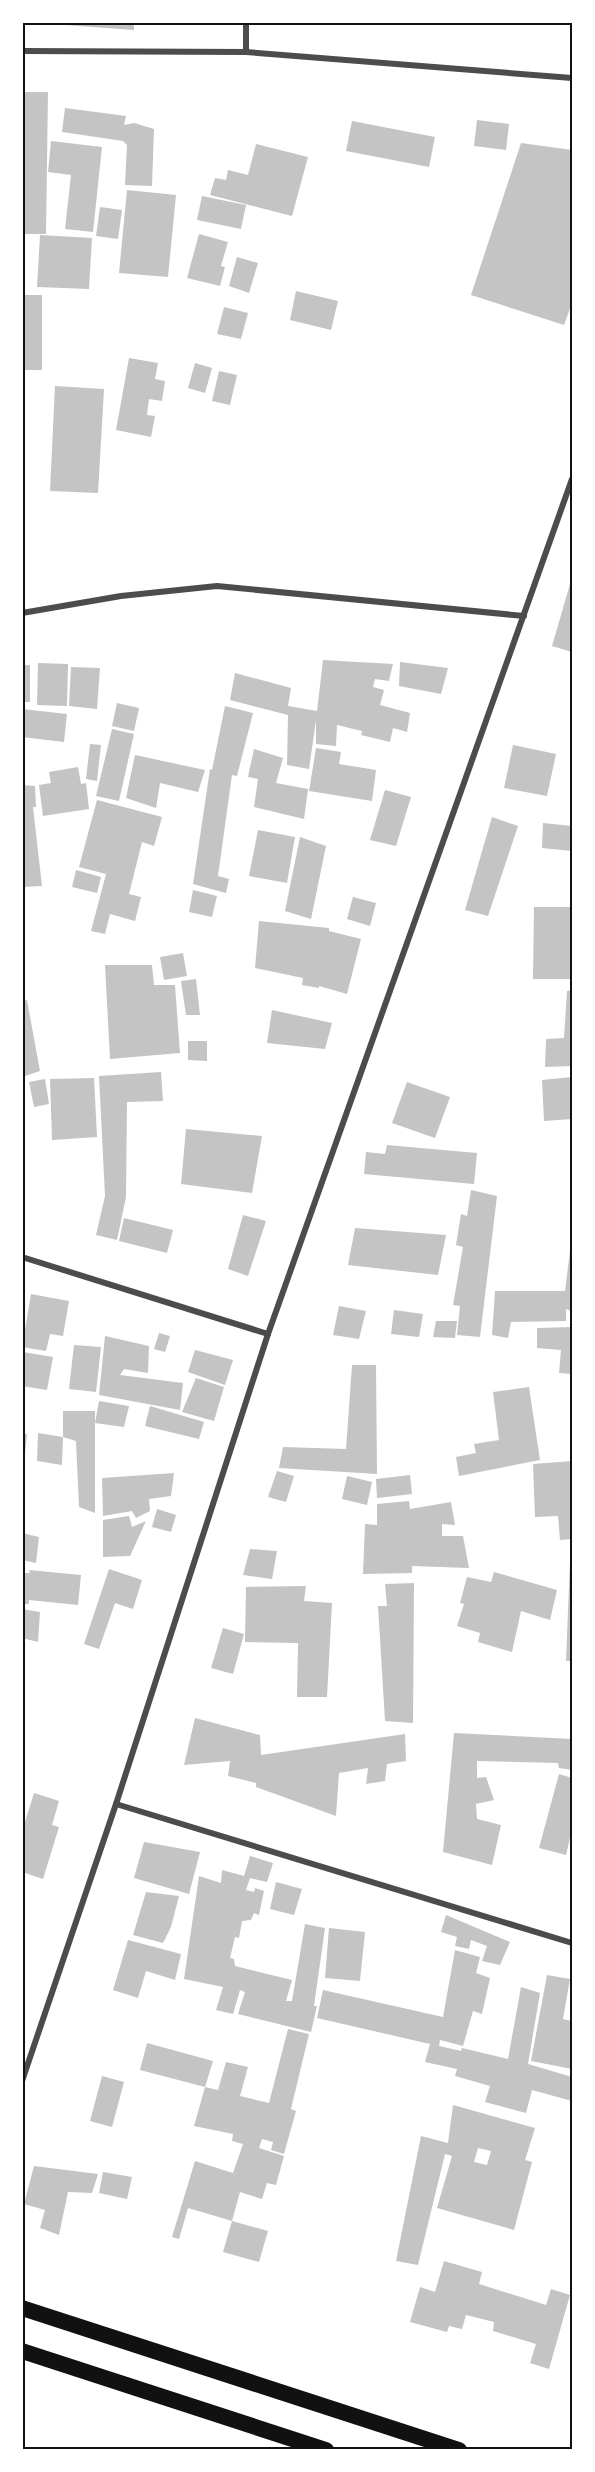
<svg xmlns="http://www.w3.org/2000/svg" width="595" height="2472" font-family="'Fira Sans',sans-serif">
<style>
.building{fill:#c4c4c4;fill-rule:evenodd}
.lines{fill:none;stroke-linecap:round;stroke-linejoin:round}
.minor{stroke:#4c4c4c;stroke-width:6}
.trunk{stroke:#111;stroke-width:16}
.neatline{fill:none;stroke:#111;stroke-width:2}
</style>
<rect width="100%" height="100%" fill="#fff"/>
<!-- building -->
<g class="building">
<path d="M24 22H134V30Z"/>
<path d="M22 92H48L46 234H22Z"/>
<path d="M65 108 126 116 124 125 134 123 154 129 152 186 125 185 127 145 123 141 62 132Z"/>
<path d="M477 120 509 124 506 150 474 146Z"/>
<path d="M352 121 435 137 429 167 346 151Z"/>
<path d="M51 141 102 147 93 232 65 229 71 175 48 172Z"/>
<path d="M521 143 572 150V303L564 325 471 295Z"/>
<path d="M256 144 308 157 292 216 210 195 215 178 226 180 228 170 248 175Z"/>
<path d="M127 190 176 195 168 277 119 273Z"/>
<path d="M202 196 246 205 241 229 197 220Z"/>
<path d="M100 207 122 210 118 239 96 236Z"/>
<path d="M199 234 228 242 221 266 225 267 220 286 187 278Z"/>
<path d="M40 235 92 238 89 289 37 287Z"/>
<path d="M237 257 258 263 249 293 229 286Z"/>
<path d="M296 291 338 301 331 330 290 320Z"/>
<rect x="22" y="295" width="20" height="75"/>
<path d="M224 307 248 313 241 339 217 334Z"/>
<path d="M129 358 158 363 155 379 165 381 162 401 149 399 147 415 155 416 151 437 116 430Z"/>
<path d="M195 363 212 368 205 393 188 388Z"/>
<path d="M219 371 237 375 230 405 212 401Z"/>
<path d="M55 386 104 389 98 493 50 491Z"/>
<path d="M572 577V652L552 646Z"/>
<path d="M323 660 393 664 389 681 375 679 373 687 384 690 380 705 410 713 407 732 393 728 390 742 361 735 362 731 337 725 336 746 316 744V720L309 769 287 765 288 715 230 700 235 673 291 688 288 706 317 711Z"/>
<path d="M400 662 448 668 441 694 399 686Z"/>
<path d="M38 663 68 664 67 706 37 705Z"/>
<rect x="22" y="665" width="8" height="37"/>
<path d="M71 667 100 668 97 709 69 706Z"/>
<path d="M117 703 139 708 134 731 112 726Z"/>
<path d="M225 706 253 713 237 776 232 775 218 876 229 879 226 893 193 884 210 769 212 770Z"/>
<path d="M22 709 67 714 64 742 22 737Z"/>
<path d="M112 729 134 734 119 801 96 796Z"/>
<path d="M90 744 101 745 97 781 86 779Z"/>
<path d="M513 745 556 754 547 796 504 788Z"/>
<path d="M316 748 341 752 339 764 376 770 372 801 309 791Z"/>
<path d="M254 749 283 758 276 783 308 789 304 819 254 807 258 779 248 777Z"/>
<path d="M135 755 205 770 198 792 160 783 156 808 126 798Z"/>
<path d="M78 767 81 784 86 783 89 809 43 816 39 785 51 783 49 772Z"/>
<path d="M22 785 35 786 36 807H33L42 886 22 887Z"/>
<path d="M385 790 411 797 396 846 370 840Z"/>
<path d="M97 800 162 817 154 846 142 842 129 894 141 897 135 921 110 914 105 934 91 931 106 874 79 867Z"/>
<path d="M492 817 518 826 488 916 465 910Z"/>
<path d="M543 823 572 826V851L542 848Z"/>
<path d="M258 830 295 837 287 883 249 876Z"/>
<path d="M300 837 326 846 311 919 285 911Z"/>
<path d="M76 870 101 877 97 893 72 887Z"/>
<path d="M193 890 217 896 212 917 189 912Z"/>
<path d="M353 897 376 903 370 926 347 919Z"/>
<path d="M534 907H572V979H533Z"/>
<path d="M259 921 329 928V931L361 939 347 994 319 986V988L302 985 303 978 255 968Z"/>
<path d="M183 953 187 976 164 980 160 957Z"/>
<path d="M105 965H152L154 985H175L180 1053 110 1059Z"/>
<path d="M196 979 200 1015H186L181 981Z"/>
<path d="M572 990V1066L545 1067 546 1039 564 1038 567 991Z"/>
<path d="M27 1000 40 1071 22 1077V1001Z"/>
<path d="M272 1010 332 1023 325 1049 267 1043Z"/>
<path d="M188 1041H207V1061L188 1060Z"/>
<path d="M161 1072 163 1101 127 1102 126 1197 117 1240 96 1235 105 1196 99 1076Z"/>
<path d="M572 1077V1119L544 1121 542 1080Z"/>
<path d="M94 1078 97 1137 52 1140 50 1079Z"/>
<path d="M45 1079 49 1104 34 1107 29 1082Z"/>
<path d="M407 1082 450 1097 435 1138 392 1123Z"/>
<path d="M186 1129 262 1136 252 1193 181 1184Z"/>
<path d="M387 1145 477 1153 474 1184 364 1174 366 1152 385 1154Z"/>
<path d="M471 1190 497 1196 480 1337 457 1335 460 1306 453 1305 463 1247 456 1245 461 1214 467 1216Z"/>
<path d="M243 1215 266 1221 248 1276 228 1269Z"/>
<path d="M124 1218 173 1230 167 1253 119 1241Z"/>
<path d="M355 1228 446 1235 438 1275 348 1265Z"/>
<path d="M571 1243 572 1311 566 1309V1321L511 1322 508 1338 492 1335 495 1291H565Z"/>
<path d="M31 1294 69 1301 63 1336 50 1334 46 1351 22 1347Z"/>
<path d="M339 1306 366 1311 359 1339 333 1335Z"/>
<path d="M394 1310 423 1314 419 1337 391 1334Z"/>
<path d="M436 1321H457L455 1338 433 1337Z"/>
<path d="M572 1327V1374L559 1373 561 1350 537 1348V1328Z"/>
<path d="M159 1333 170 1336 165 1352 154 1349Z"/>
<path d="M105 1336 149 1346 148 1373 124 1369 120 1375 183 1383 180 1410 99 1395Z"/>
<path d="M74 1345 101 1347 96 1392 69 1389Z"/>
<path d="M195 1350 233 1360 225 1385 188 1372Z"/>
<path d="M23 1352 53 1357 47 1390 22 1386Z"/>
<path d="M352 1365H376L377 1474 279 1468 283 1447 346 1449Z"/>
<path d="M196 1378 224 1387 214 1421 182 1412Z"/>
<path d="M529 1387 540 1460 459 1476 456 1457 476 1453 474 1444 499 1440 493 1392Z"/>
<path d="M99 1401 129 1406 124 1427 95 1423V1513L79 1507 76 1441 63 1437V1411H95V1423Z"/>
<path d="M150 1406 204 1422 199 1439 145 1426Z"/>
<path d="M38 1433 63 1437 62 1465 37 1461Z"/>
<path d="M22 1434H27L24 1464H22Z"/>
<path d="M572 1461V1539L560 1540 558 1516 535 1517 533 1464Z"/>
<path d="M277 1471 294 1476 286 1502 268 1497Z"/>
<path d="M174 1473 171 1496 149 1499 150 1511 136 1518 132 1511 103 1516 102 1478Z"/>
<path d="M410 1475 412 1494 377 1498 376 1479Z"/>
<path d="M347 1476 372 1482 367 1505 342 1499Z"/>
<path d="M409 1501 410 1509 451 1502 455 1525 442 1524V1536H463L469 1568 412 1566V1573L363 1574 365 1524 377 1525V1504Z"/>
<path d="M157 1509 176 1515 171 1532 152 1527Z"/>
<path d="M129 1516 132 1527 146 1521 130 1556 103 1557V1520Z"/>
<path d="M22 1533 39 1537 36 1563 22 1560Z"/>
<path d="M250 1549 277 1551 272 1579 243 1575Z"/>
<path d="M570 1560 572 1561V1661H566Z"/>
<path d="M109 1569 142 1580 133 1609 115 1603 99 1649 84 1644Z"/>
<path d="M29 1570 81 1575 78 1605 29 1600V1604H22V1573H30Z"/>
<path d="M494 1572 557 1590 550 1620 521 1611 512 1652 478 1642 480 1633 457 1626 464 1604 460 1603 467 1577 491 1582Z"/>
<path d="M414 1583 413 1723 385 1721 378 1606H387L385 1584Z"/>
<path d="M306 1586 304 1601 332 1603 327 1697H297L298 1643 245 1642 246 1587Z"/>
<path d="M22 1609 40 1612 38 1642 22 1638Z"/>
<path d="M223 1628 244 1634 233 1674 211 1668Z"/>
<path d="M195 1718 260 1735 261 1755 405 1734 406 1761 387 1764 385 1781 366 1784 368 1768 339 1773 336 1816 256 1787V1783L228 1776 230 1761 184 1765Z"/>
<path d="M454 1733 572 1739V1770L559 1768 558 1763 477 1761V1778L486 1777 494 1800 476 1804 477 1819 501 1825 492 1865 443 1852Z"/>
<path d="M559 1774 572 1778V1829L566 1855 539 1848Z"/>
<path d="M34 1793 59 1801 52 1825 59 1827 43 1879 22 1872V1821L25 1822Z"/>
<path d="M144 1842 200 1852 189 1894 134 1878Z"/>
<path d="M250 1856 273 1863 267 1882 250 1878 246 1890 254 1892 255 1888 264 1891 259 1915 254 1913 251 1920 242 1921 239 1938 235 1937 230 1958 234 1959 235 1966 292 1980 286 2001H292L305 1924 325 1928 314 2006H317L311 2032 238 2014 245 1992 240 1990 233 2014 216 2010 223 1987 184 1979 199 1876 221 1883 222 1870 244 1876Z"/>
<path d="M276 1882 302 1889 294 1915 270 1909Z"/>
<path d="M146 1892 179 1896 171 1927 163 1943 133 1935Z"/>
<path d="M446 1915 510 1942 500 1965 482 1961 487 1946 471 1940 469 1949 455 1946 457 1937 441 1932Z"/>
<path d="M329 1928 365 1932 360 1981 325 1978Z"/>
<path d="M128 1940 181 1954 175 1980 146 1971 138 1998 113 1990Z"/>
<path d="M455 1950 480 1957 476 1973 490 1978 482 2014 473 2011 463 2046 440 2040 439 2046 461 2051 462 2048 508 2059 521 1987 540 1993 528 2064 572 2077V2101L532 2090 526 2113 485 2102 490 2086 455 2076 457 2069 425 2062 430 2044 317 2018 323 1990 443 2017Z"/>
<path d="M547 1975 570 1979 563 2019 572 2021V2069L531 2061Z"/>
<path d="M288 2029 309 2034 291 2109 296 2111 284 2154 271 2150 273 2142 262 2139 259 2148 284 2156 276 2185 267 2183 262 2199 240 2192 232 2221 188 2208 179 2239 172 2237 195 2161 233 2173 243 2144 232 2141 233 2134 194 2126 205 2087 218 2090 226 2062 248 2067 240 2096 269 2103Z"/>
<path d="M147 2043 213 2061 205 2087 140 2070Z"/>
<path d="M102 2076 124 2082 112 2127 90 2121Z"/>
<path d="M453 2105 535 2128 525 2160 532 2162 514 2230 437 2208 452 2156 445 2154 418 2265 396 2261 421 2136 448 2143ZM478 2148 491 2151 487 2165 474 2162Z"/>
<path d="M34 2166 98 2174 92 2193 68 2192 59 2235 40 2228 45 2210 24 2204Z"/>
<path d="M103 2172 132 2177 127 2199 99 2193Z"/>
<path d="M232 2221 268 2231 259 2262 223 2252Z"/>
<path d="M444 2261 482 2272 479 2284 546 2305 551 2289 570 2295 549 2369 530 2363 536 2344 493 2331 494 2322 466 2315 462 2329 449 2326 447 2332 410 2322 420 2287 435 2292Z"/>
</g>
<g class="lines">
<!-- minor -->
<g class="minor">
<path d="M246 22V52"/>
<path d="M22 51 246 52 572 78"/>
<path d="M22 613 121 596 217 586 524 616"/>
<path d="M22 1257 268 1334"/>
<path d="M116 1804 572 1943"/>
<path d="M22 2081 116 1804 268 1334 572 479"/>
</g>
<!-- trunk -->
<g class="trunk">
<path d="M22 2308 459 2450"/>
<path d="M22 2351 326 2450"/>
</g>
</g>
<!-- border -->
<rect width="595" height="2472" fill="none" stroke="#ffffff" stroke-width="48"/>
<rect x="24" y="24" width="547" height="2424" class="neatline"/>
</svg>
